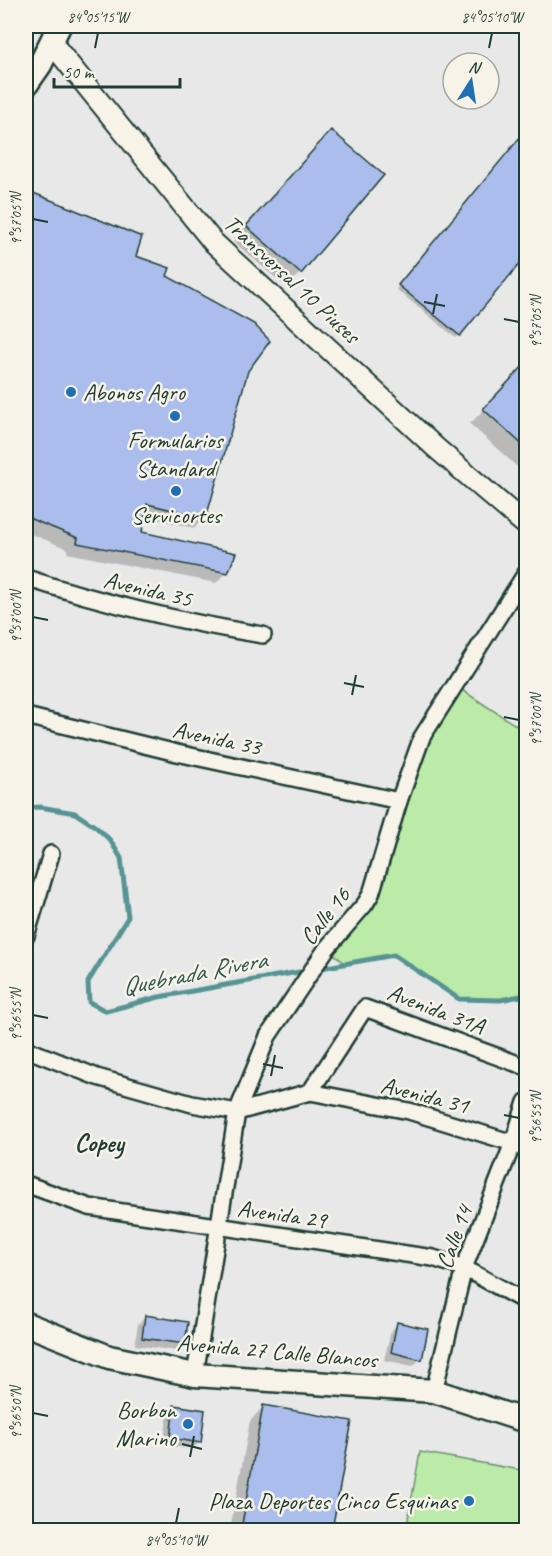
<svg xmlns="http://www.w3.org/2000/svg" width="552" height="1556" font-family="Caveat,sans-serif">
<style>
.green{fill:#bceaa8;stroke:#6e946e;stroke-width:1.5}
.shadow{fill:#0003}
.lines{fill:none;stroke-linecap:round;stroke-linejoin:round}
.stream{stroke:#579493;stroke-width:5}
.building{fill:#aabdec;stroke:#1f3d34;stroke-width:1.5}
.minor-casing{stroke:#1f3d34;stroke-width:20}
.tertiary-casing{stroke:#1f3d34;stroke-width:24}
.secondary-casing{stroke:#1f3d34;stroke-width:27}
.minor{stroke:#f7f3e8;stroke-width:15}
.tertiary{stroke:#f7f3e8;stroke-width:20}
.secondary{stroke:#f7f3e8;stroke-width:22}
.ticks{fill:none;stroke:#1f3d34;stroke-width:2}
.poi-dot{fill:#1f6fb2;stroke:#f7f3e8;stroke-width:2}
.labels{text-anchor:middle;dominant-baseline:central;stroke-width:5;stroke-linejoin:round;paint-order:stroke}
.street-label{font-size:24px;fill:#1f3d34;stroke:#f7f3e8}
.poi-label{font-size:24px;fill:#1f3d34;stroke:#f7f3e8}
.water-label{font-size:26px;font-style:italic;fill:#325a54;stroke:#f7f3e8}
.neighbourhood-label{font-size:26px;font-weight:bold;fill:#1f3d34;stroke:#f7f3e8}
.neatline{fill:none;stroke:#1f3d34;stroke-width:2}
.ticks-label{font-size:15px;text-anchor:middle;fill:#1f3d34}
</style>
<rect width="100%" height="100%" fill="#e8e8e9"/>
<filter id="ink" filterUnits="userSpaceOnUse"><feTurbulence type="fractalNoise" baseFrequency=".0167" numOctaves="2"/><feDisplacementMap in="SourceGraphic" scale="12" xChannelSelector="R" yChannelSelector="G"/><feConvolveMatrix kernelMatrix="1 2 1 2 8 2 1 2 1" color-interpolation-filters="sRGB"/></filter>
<g filter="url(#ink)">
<!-- green -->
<g class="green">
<path d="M462 690 526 732V995L500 1000 459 999 394 955 346 964 329 950 350 928 371 911 377 901 405 808 428 744Z"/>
<path d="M420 1452 526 1471V1530H406Z"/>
</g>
<!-- shadow -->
<g class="shadow">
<path d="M526 131V253L456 338 396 289Z"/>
<path d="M317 146 300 273 286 287 233 241Z"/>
<path d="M28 193 165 276 246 370 205 517 194 528 144 516 141 533 227 572 216 583 67 553 68 549 26 532V195Z"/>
<path d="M526 365V475L470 424Z"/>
<path d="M146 1317 184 1344 177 1351 135 1345 138 1324Z"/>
<path d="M398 1324 420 1359 413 1366 384 1360 391 1331Z"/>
<path d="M264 1406 351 1422 331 1530H230L250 1421Z"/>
<path d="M175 1407 200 1442 192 1449 163 1445 168 1414Z"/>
</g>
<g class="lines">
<!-- stream -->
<path class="stream" d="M26 808 40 807 75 813 96 827 110 840 121 858 128 917 88 982 89 1002 106 1011 159 997 394 955 459 999 500 1000 526 995"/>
</g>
<!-- building -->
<g class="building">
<path d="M331 130 384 175 301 274 246 226Z"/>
<path d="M526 130V256L460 336 398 285Z"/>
<path d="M26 190 142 237 136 256 170 268 167 276 254 324 270 341 248 371 206 518 147 504 142 532 236 553 228 573 77 543 78 538 26 517Z"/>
<path d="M526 363V448L483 409Z"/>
<path d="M145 1315 188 1322 185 1344 142 1338Z"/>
<path d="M397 1322 428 1329 422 1360 391 1352Z"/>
<path d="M174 1405 205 1410 201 1443 170 1438Z"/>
<path d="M263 1405 352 1421 332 1530H241Z"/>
</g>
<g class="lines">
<defs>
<g id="minor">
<path d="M26 578C103 603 182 622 263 635"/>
<path d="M26 716 177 753 399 801"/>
<path d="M26 936 51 854"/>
<path d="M26 1049 97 1077 192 1104 237 1112 310 1092 365 1008 526 1067"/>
<path d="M310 1092 409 1111 513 1143 526 1150"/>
<path d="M26 1184 89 1207 433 1258 464 1268 526 1302"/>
<path d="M195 1375 237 1112 268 1036 327 948 365 904 371 894 399 801 422 737 526 573"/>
<path d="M434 1391 464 1268 513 1143 526 1102"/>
</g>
<path id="tertiary" d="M51 42 213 242 436 448 526 525"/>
<g id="secondary">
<path d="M26 85 40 65 59 26"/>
<path d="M26 1324 109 1357 195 1375 434 1391 526 1421"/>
</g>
</defs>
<!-- minor casing -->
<use href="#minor" class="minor-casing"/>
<!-- tertiary casing -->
<use href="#tertiary" class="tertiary-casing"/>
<!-- secondary casing -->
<use href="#secondary" class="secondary-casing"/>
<!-- minor -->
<use href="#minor" class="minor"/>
<!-- tertiary -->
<use href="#tertiary" class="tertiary"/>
<!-- secondary -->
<use href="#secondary" class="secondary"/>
</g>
</g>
<!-- ticks -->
<path class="ticks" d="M95 48 98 33M489 48 492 33M33 219 48 222M424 302 445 306M433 314 437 294M504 319 519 322M33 617 48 620M344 683 364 687M352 695 356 675M504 717 519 720M33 1015 48 1018M263 1064 283 1068M271 1076 275 1055M504 1115 519 1118M33 1413 48 1416M182 1444 202 1449M190 1457 194 1436M176 1523 179 1508"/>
<!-- markers -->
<g class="poi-dot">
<circle cx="71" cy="392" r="6"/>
<circle cx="175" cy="416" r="6"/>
<circle cx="176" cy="491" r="6"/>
<circle cx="188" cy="1424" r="6"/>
<circle cx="469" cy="1501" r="6"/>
</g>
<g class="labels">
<!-- street labels -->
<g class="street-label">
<text transform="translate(292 279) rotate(43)">Transversal 10 Piuses</text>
<text transform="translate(148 589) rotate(13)">Avenida 35</text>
<text transform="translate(217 738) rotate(12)">Avenida 33</text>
<text transform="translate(325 916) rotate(-52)">Calle 16</text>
<text transform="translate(436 1009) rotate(21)">Avenida 31A</text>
<text transform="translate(425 1095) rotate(14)">Avenida 31</text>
<text transform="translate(282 1214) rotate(8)">Avenida 29</text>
<text transform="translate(454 1237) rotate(-70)">Calle 14</text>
<text transform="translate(277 1351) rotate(5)">Avenida 27 Calle Blancos</text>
</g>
<!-- poi labels -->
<g class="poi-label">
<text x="83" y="392" text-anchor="start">Abonos Agro</text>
<text x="175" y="440">Formularios<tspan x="175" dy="28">Standard</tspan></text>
<text x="176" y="515">Servicortes</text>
<text x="176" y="1410" text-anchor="end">Borbon<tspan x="176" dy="28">Marino</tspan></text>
<text x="457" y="1501" text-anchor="end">Plaza Deportes Cinco Esquinas</text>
</g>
<!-- water labels -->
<g class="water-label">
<text transform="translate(194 973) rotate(-11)">Quebrada Rivera</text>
</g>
<!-- neighbourhood labels -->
<g class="neighbourhood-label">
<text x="99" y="1142">Copey</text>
</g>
</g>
<!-- margin -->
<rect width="552" height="1556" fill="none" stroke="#f7f3e8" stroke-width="66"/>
<!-- north arrow -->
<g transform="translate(471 81) rotate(12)"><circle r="28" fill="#f7f3e8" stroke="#a1aaa0" stroke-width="1.5"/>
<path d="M0-4.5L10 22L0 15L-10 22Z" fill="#1f6fb2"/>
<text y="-9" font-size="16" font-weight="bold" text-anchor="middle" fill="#1f3d34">N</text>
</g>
<!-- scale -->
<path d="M54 78v9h126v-9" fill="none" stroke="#1f3d34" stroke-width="3"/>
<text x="63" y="78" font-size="18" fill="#1f3d34" stroke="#f7f3e8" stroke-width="4.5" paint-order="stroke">50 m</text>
<rect x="33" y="33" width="486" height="1490" class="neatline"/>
<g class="ticks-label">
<text x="98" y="22">84°05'15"W</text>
<text x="492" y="22">84°05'10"W</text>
<text transform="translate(16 219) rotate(-90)" y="5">9°57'05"N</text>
<text transform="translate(536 322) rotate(-90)" y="5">9°57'05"N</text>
<text transform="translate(16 617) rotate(-90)" y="5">9°57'00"N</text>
<text transform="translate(536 720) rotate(-90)" y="5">9°57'00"N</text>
<text transform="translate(16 1015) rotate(-90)" y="5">9°56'55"N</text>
<text transform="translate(536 1118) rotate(-90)" y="5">9°56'55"N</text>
<text transform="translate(16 1413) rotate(-90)" y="5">9°56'50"N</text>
<text x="176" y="1545">84°05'10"W</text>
</g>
</svg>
